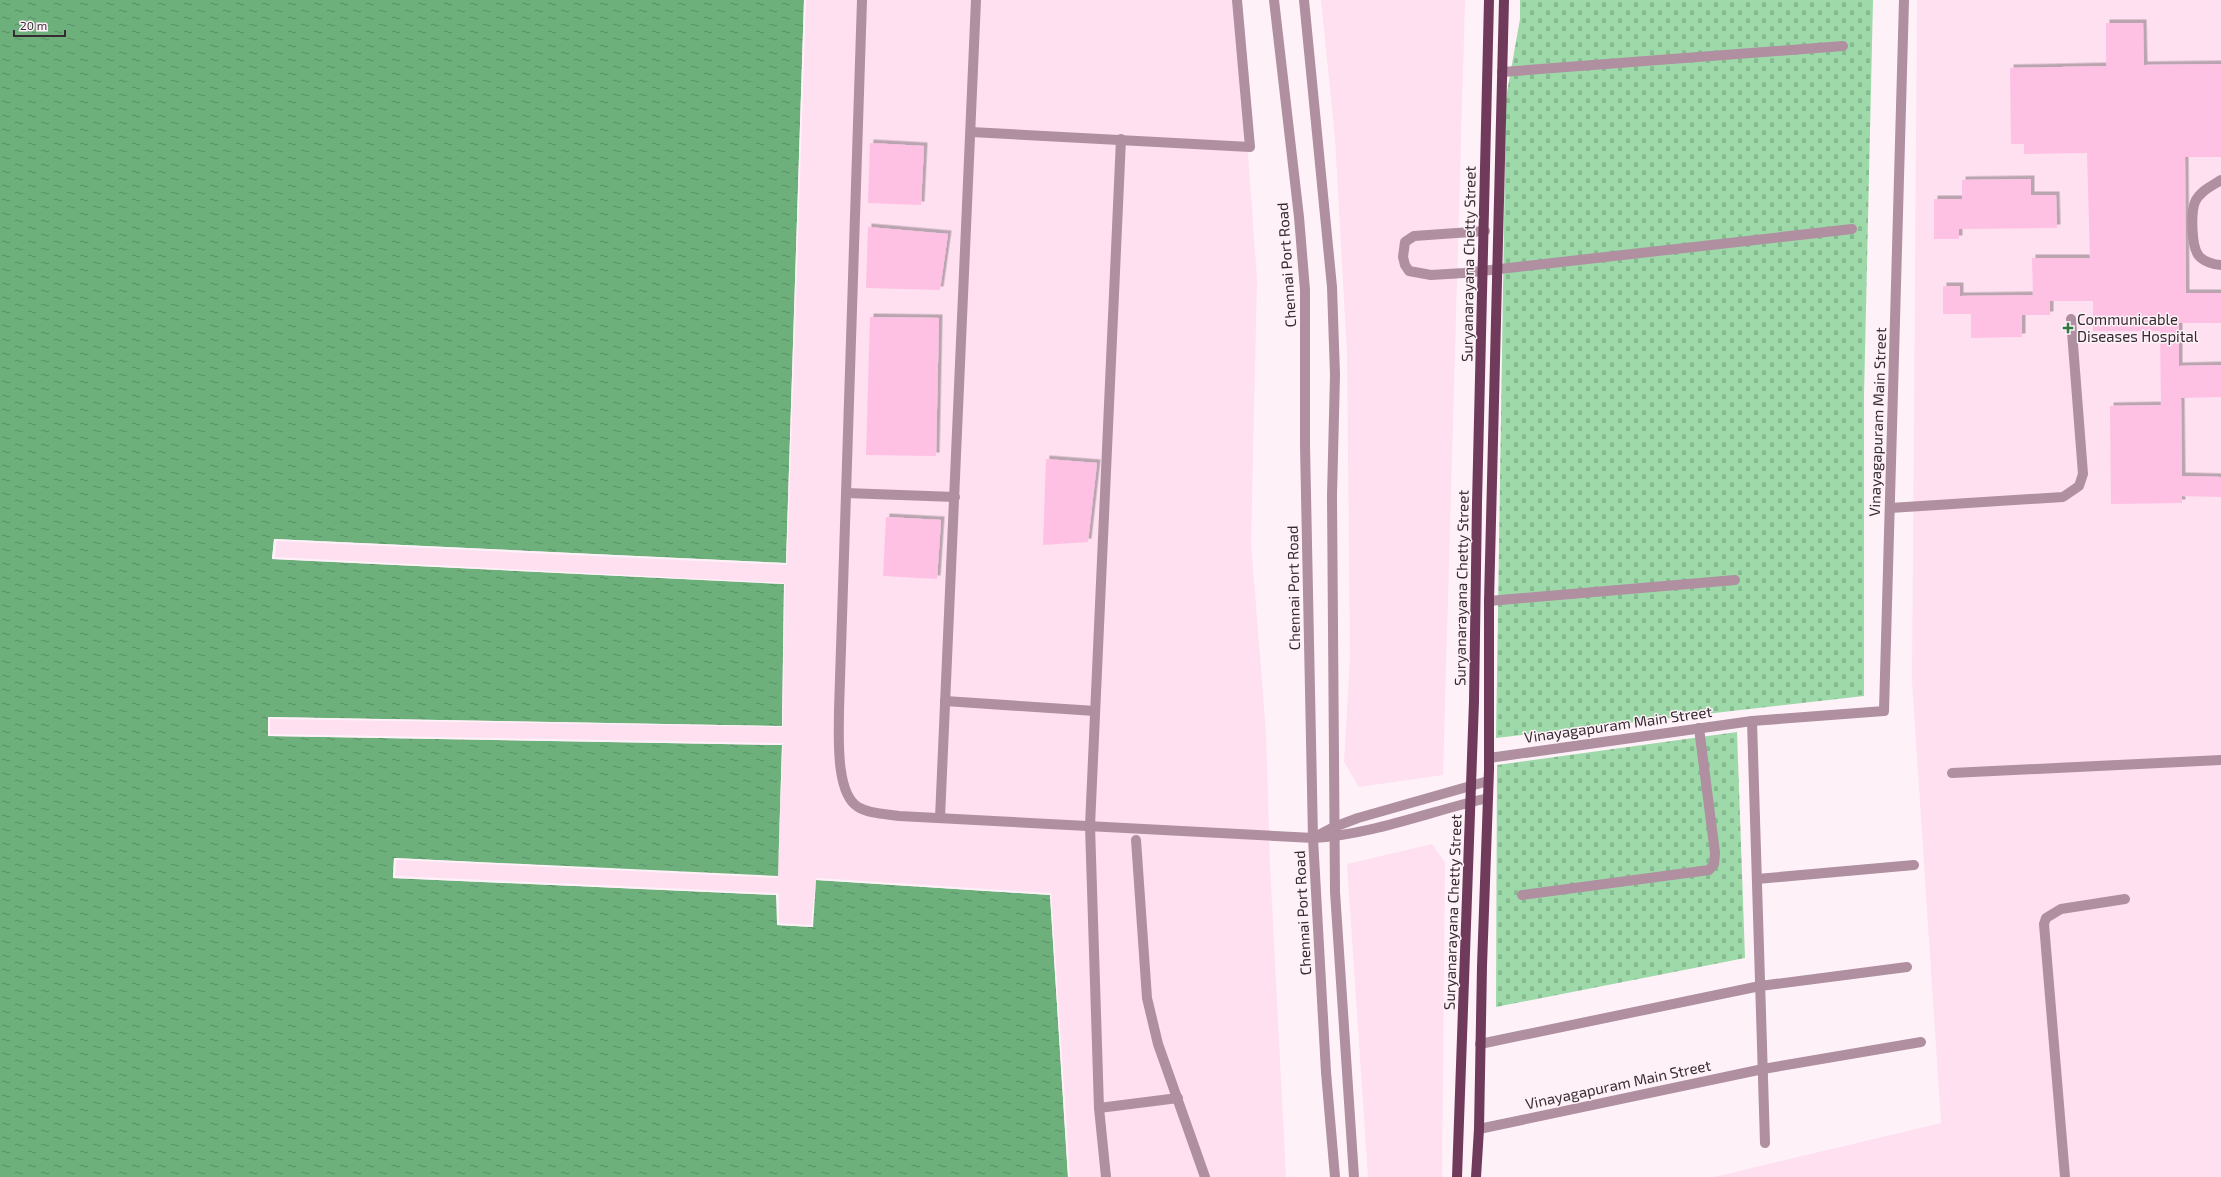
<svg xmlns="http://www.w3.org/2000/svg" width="2221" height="1177" font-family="'Exo 2',sans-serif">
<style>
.built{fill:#fee0f0}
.cemetery{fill:url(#cemetery-stones)}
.water{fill:url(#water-ripples)}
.pier{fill:#fef2f8}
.building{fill:#fec1e4;filter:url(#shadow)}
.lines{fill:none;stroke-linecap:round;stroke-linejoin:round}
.minor{stroke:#af8fa0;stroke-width:10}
.major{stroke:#703b5b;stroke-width:10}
.poi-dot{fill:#2e7643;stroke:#fef2f8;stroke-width:1.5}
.labels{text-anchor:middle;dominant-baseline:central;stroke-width:3;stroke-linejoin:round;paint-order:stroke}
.street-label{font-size:15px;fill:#362b31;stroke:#fef2f8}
.poi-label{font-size:15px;fill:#362b31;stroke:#fef2f8;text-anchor:start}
</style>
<defs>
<pattern id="cemetery-stones" width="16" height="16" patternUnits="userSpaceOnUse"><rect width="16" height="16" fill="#9dd9a9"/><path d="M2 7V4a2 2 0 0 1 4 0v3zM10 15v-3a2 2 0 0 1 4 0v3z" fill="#88ba92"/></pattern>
<pattern id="water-ripples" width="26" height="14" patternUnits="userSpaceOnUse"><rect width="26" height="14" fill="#6db07c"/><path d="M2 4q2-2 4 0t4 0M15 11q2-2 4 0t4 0" fill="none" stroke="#5a8f66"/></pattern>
<filter id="shadow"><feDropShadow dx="3.5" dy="-3.5" stdDeviation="0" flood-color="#0004"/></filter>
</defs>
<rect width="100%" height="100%" fill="#fef2f8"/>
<!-- built -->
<g class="built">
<path d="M804 0H1237L1257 279 1251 543 1266 732 1270 865 1286 1177H1068L1050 895 813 927 777 925 393 878 268 736 274 539 786 563Z"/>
<path d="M1321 0H1465L1443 775 1359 787 1344 762 1350 658 1347 355 1335 138Z"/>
<path d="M1917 0H2221V1177H1714L1941 1123 1912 681Z"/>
<path d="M1432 844 1445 862 1442 1177H1368L1347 864Z"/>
</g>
<!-- cemetery -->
<g class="cemetery">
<path d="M1520 0H1873L1864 396V696L1496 738 1506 98 1520 19Z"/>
<path d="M1737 732 1745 958 1496 1007 1497 765Z"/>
</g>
<!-- water -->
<path class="water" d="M0 0H804L786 563 274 539 272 559 784 584 782 726 268 717V736L782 745 778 877 394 858 393 878 777 895V925L812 927 816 880 1050 895 1068 1177H0Z"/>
<!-- pier -->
<path class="pier" d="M804 0H806L787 565 276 541 275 557 785 583 783 727 270 719V734L783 743 778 878 396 860 395 876 777 893 779 894V923L811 925 816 878 1051 893 1070 1177H1068L1050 895 816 880 813 927 777 925 776 895 393 878 394 858 778 876 782 745 268 736V717L782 726 784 584 272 559 274 539 786 563Z"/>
<!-- building -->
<g class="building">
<path d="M2106 23H2143L2144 65 2221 64V157H2185L2186 293H2221V323H2179V366L2221 365V397L2181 398 2182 476 2221 477V497L2182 496V503L2111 504 2110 406 2161 405 2160 331H2093V301H2050V315H2022V337L1971 338V314H1943V286H1960V296L2033 295 2032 258H2090L2087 153 2024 154V144H2011L2010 68 2106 66Z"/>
<path d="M870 143 924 146 921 205 868 203Z"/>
<path d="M2031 179V195H2056L2057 228 1959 229V239H1934V199H1962V180Z"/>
<path d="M868 227 948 234 940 290 866 288Z"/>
<path d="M870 317 939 318 936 456 866 455Z"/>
<path d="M1046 459 1097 463 1088 542 1043 545Z"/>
<path d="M886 517 941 520 937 579 883 576Z"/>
</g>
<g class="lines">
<!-- minor -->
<g class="minor">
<path d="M862 0 839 710C839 734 835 793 858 807 870 814 886 814 899 816L1313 838C1371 835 1431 811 1488 798"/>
<path d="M1274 0 1299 217 1305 290V445L1313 838 1326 1072 1335 1177"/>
<path d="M1304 0 1332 287 1335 375 1332 496 1335 892 1354 1177"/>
<path d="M1502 72 1843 46"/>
<path d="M971 132 1250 147 1237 0"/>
<path d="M2221 180C2212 186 2200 191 2195 202 2191 212 2191 247 2199 256 2203 261 2214 265 2221 265"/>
<path d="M1485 231 1414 236 1405 242 1403 257 1405 265 1409 271 1431 275 1464 273 1852 229"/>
<path d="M846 493 955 497"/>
<path d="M1890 508 2063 497 2079 486 2083 474 2071 319"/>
<path d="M1489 601 1735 580"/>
<path d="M945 701 1095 711"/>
<path d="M1752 721 1765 1143"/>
<path d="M1489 758 1752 721 1884 711 1904 0"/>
<path d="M1952 773 2221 760"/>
<path d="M940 818 976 0"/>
<path d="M1315 837 1334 827 1358 818 1488 781"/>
<path d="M1136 840 1147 998 1158 1044 1205 1177"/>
<path d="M1757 879 1914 865"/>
<path d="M1522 895 1709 870 1714 864 1715 853 1699 728"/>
<path d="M1480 1044 1760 986 1907 967"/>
<path d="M1099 1108 1178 1098"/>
<path d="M1479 1129 1763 1069 1921 1042"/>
<path d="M1106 1177 1099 1108 1090 826 1121 139"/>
<path d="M2065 1177 2044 924 2046 918 2061 909 2125 899"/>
</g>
<!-- major -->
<g class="major">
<path d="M1457 1177 1474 701 1477 503 1489 0"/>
<path d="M1476 1177 1479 1129 1482 966 1489 770V601L1504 0"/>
</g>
</g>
<!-- markers -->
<path class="poi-dot" d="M2066 322h4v4h4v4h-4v4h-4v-4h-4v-4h4z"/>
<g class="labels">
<!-- street labels -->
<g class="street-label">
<text transform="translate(1468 264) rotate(-89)">Suryanarayana Chetty Street</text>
<text transform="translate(1286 265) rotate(-94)">Chennai Port Road</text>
<text transform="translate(1877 422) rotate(-88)">Vinayagapuram Main Street</text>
<text transform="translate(1293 588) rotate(-91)">Chennai Port Road</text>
<text transform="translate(1461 588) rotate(-89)">Suryanarayana Chetty Street</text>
<text transform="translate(1618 724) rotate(-8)">Vinayagapuram Main Street</text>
<text transform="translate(1452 912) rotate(-88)">Suryanarayana Chetty Street</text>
<text transform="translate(1302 913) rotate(-93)">Chennai Port Road</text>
<text transform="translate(1618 1084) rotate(-12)">Vinayagapuram Main Street</text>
</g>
<!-- poi labels -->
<g class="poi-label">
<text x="2077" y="319">Communicable<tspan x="2077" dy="17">Diseases Hospital</tspan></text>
</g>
</g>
<!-- scale -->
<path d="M14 30v6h51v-6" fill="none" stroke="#362b31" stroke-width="2"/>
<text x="20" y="30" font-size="12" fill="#362b31" stroke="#fef2f8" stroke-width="3" paint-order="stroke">20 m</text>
</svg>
